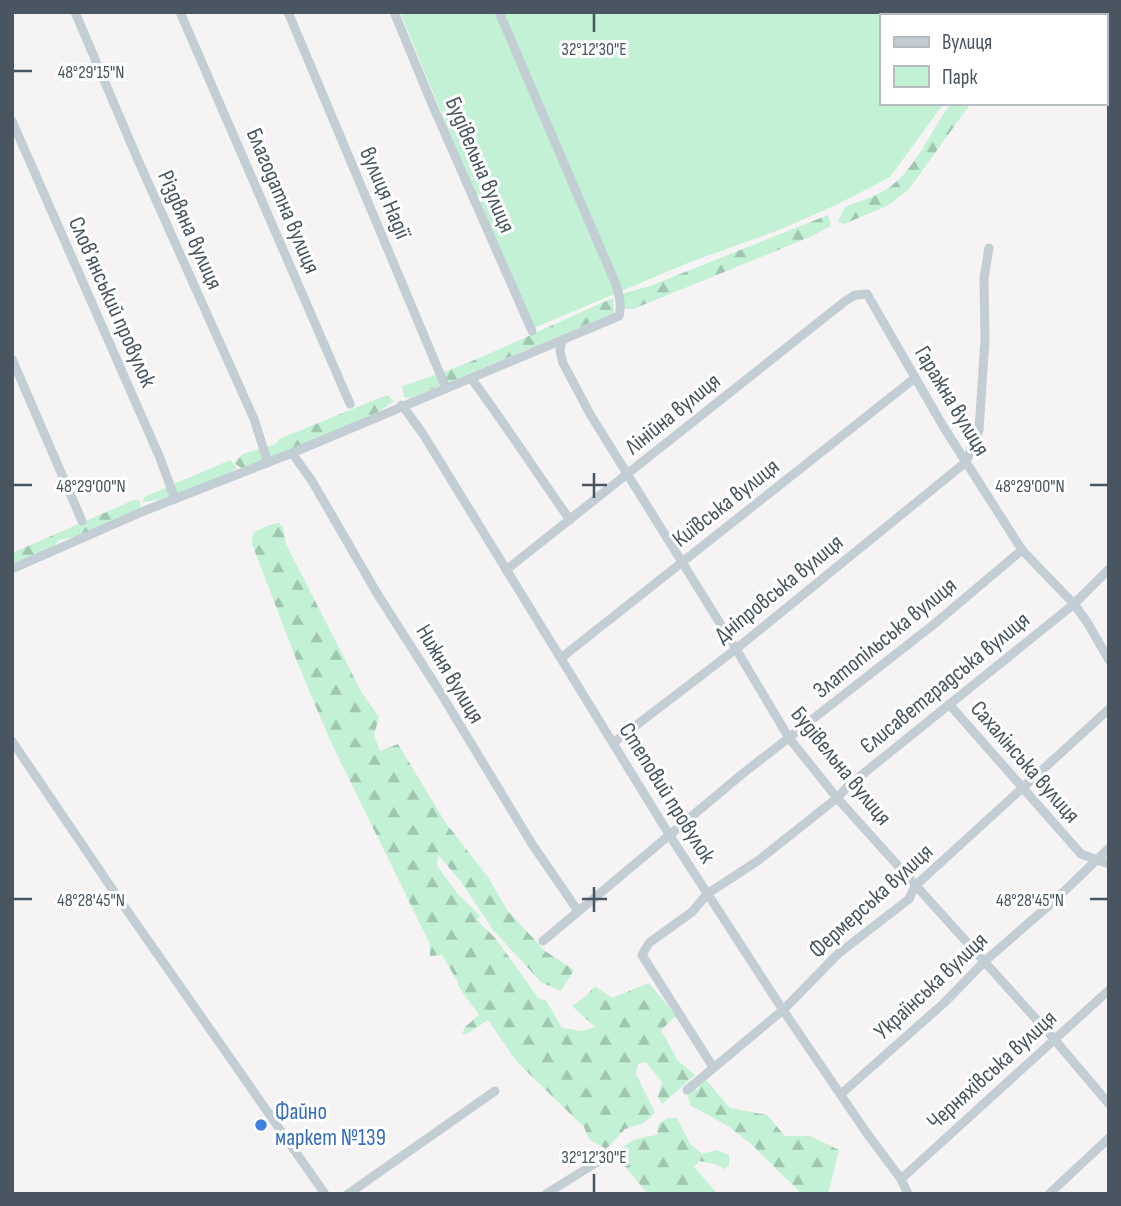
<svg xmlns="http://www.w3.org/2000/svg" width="1121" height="1206" font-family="'Sofia Sans Condensed',sans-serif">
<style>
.green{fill:#c2f1d5}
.forest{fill:url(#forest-firs)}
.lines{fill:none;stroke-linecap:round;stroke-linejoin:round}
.minor{stroke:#c3cdd4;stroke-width:9}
.ticks{fill:none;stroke:#495561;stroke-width:2.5}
.shop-dot{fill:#3f7fe0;stroke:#fff;stroke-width:2.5}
.labels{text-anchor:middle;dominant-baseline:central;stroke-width:6;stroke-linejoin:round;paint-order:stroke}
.street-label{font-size:23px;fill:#495561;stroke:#fff}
.shop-label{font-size:23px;fill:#366cbe;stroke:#fff;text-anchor:start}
.ticks-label{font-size:18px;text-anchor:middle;fill:#495561;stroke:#fff;stroke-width:6;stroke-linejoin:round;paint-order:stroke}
</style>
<defs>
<pattern id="forest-firs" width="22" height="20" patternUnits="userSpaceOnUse" patternTransform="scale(1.75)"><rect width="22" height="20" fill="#c2f1d5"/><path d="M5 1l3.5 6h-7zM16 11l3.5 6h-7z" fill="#a0c6b0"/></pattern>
</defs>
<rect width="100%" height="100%" fill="#f5f3f3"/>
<!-- green -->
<g class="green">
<path d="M400 12H974L975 16H881V103H944L890 177 836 205 779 230 690 262 534 328 467 175Z"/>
<path d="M230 460 237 468C209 484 174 499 143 502L144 497Z"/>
</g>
<!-- forest -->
<g class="forest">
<path d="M951 103H971L909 189 887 206 844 224 838 222 845 207C860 201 877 196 890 187 917 167 931 130 951 103Z"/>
<path d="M828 215 831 226 810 237 633 309H625L622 294 650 286Z"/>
<path d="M613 298 614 313 411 398 404 397 402 386C475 364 543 328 613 298Z"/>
<path d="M387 395 394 401 373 415 244 470 234 463 243 454 276 444 279 439Z"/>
<path d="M134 500 140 501 141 508 76 537 59 540 53 547 12 564V553Z"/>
<path d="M279 523 283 528 286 544 362 693 379 717 374 735 380 751 398 744 445 822 488 877 508 911 545 951 574 970 561 991 541 982 493 930 460 880 438 855 437 866 458 894 480 916 477 920 496 939 539 999 546 1000 562 1028 582 1031 595 1027 572 1006 586 996 595 986 612 998 649 983 676 1016 661 1030 678 1061 695 1075 662 1104 658 1097 662 1082 646 1062 638 1064 636 1074 655 1113 643 1123 625 1129 606 1149 589 1139 584 1127 517 1062 488 1020 467 1034H462L465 1027 479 1015 458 986V982L442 955 430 956V944L330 740 298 664 252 544 253 533 269 525Z"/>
<path d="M701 1079 707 1081 730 1108 767 1115 785 1136H810L839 1150 828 1194H802L752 1145 728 1126 690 1105 688 1095 694 1088 698 1091Z"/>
<path d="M668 1118H677L690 1144 702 1154 716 1150 729 1155V1166L724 1169 716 1164 699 1161 694 1167 718 1194H648L617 1157C625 1139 640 1138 657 1135L658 1124Z"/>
</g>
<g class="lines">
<!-- minor -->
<g class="minor">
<path d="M75 12 138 160 254 419 268 463"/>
<path d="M180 12 350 404"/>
<path d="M288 12 446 388"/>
<path d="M394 12 432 104 532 331"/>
<path d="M12 121 160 458 175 499"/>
<path d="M562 340 560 351 563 363 590 414 736 649 789 738 837 798 1054 1039 1109 1104"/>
<path d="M12 359 82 521"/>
<path d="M471 378C505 424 537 473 570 520"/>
<path d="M402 405 423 434 670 836 783 1010 866 1132 901 1179 908 1194"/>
<path d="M292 453 312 481 378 595 440 692 532 844 578 911"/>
<path d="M12 569 144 511 292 453 619 316C625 297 609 269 602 252L499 12"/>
<path d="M506 570 844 302 855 295 867 294 943 426 1022 550 1074 604 1087 622 1109 660"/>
<path d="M561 658 915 378"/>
<path d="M949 704 1081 854 1109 864"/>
<path d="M12 741 119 899 325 1194"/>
<path d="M613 743 736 649 966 462 979 430 985 339 984 278 989 248"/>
<path d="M543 941 741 775 933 625 1022 550"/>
<path d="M713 1067 642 955 649 943 692 912 707 894 759 860 837 798 848 786 1074 604 1109 569"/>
<path d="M687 1090 783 1010 838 954 909 899 915 886 1109 709"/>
<path d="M841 1094 944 1003 985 961 1054 901 1109 848"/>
<path d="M901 1179 1109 990"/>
<path d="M348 1194 495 1091"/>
<path d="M546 1194 602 1159"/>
<path d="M1049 1194 1109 1138"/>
</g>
</g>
<!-- ticks -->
<path class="ticks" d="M594 14V32M14 71H32M594 473V498M14 485H32M582 485H607M1090 485H1107M594 887V912M14 899H32M582 899H607M1090 899H1107M594 1174V1192"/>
<!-- markers -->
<circle class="shop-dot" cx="261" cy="1125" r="7"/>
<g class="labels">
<!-- street labels -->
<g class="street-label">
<text transform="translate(480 165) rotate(67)">Будівельна вулиця</text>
<text transform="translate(385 193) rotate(67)">вулиця Надії</text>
<text transform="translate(283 201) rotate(67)">Благодатна вулиця</text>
<text transform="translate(190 230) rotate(66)">Різдвяна вулиця</text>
<text transform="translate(112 302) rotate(66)">Словʼянський провулок</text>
<text transform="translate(952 401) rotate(59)">Гаражна вулиця</text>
<text transform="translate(673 414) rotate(-39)">Лінійна вулиця</text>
<text transform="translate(726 503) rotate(-38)">Київська вулиця</text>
<text transform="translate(779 589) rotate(-39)">Дніпровська вулиця</text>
<text transform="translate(885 638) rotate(-39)">Златопільська вулиця</text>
<text transform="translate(450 674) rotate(59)">Нижня вулиця</text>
<text transform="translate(945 683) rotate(-39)">Єлисаветградська вулиця</text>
<text transform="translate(1025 762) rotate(49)">Сахалінська вулиця</text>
<text transform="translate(841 766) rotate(51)">Будівельна вулиця</text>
<text transform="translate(667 793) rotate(58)">Степовий провулок</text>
<text transform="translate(871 901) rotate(-42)">Фермерська вулиця</text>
<text transform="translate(931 986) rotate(-43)">Українська вулиця</text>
<text transform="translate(992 1070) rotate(-42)">Черняхівська вулиця</text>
</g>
<!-- shop labels -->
<g class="shop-label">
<text x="275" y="1112">Файно<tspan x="275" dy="26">маркет №139</tspan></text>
</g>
</g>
<g class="ticks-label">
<text x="594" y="55">32°12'30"E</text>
<text x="91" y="78">48°29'15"N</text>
<text x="91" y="492">48°29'00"N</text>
<text x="1030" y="492">48°29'00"N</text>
<text x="91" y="906">48°28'45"N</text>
<text x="1030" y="906">48°28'45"N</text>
<text x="594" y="1163">32°12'30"E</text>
</g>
<!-- border -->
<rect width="1121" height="1206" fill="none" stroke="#495561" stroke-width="28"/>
<!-- legend -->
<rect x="880" y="14" width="228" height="91" fill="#ffffff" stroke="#b6bbc0" stroke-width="2"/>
<rect x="894" y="37" width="35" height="10" fill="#c3cdd4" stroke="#b6bbc0" stroke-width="2"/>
<text x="942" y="49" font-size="21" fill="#495561">Вулиця</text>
<rect x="894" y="66" width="35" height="21" fill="#c2f1d5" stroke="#b6bbc0" stroke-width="2"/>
<text x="942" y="84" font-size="21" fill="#495561">Парк</text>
</svg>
